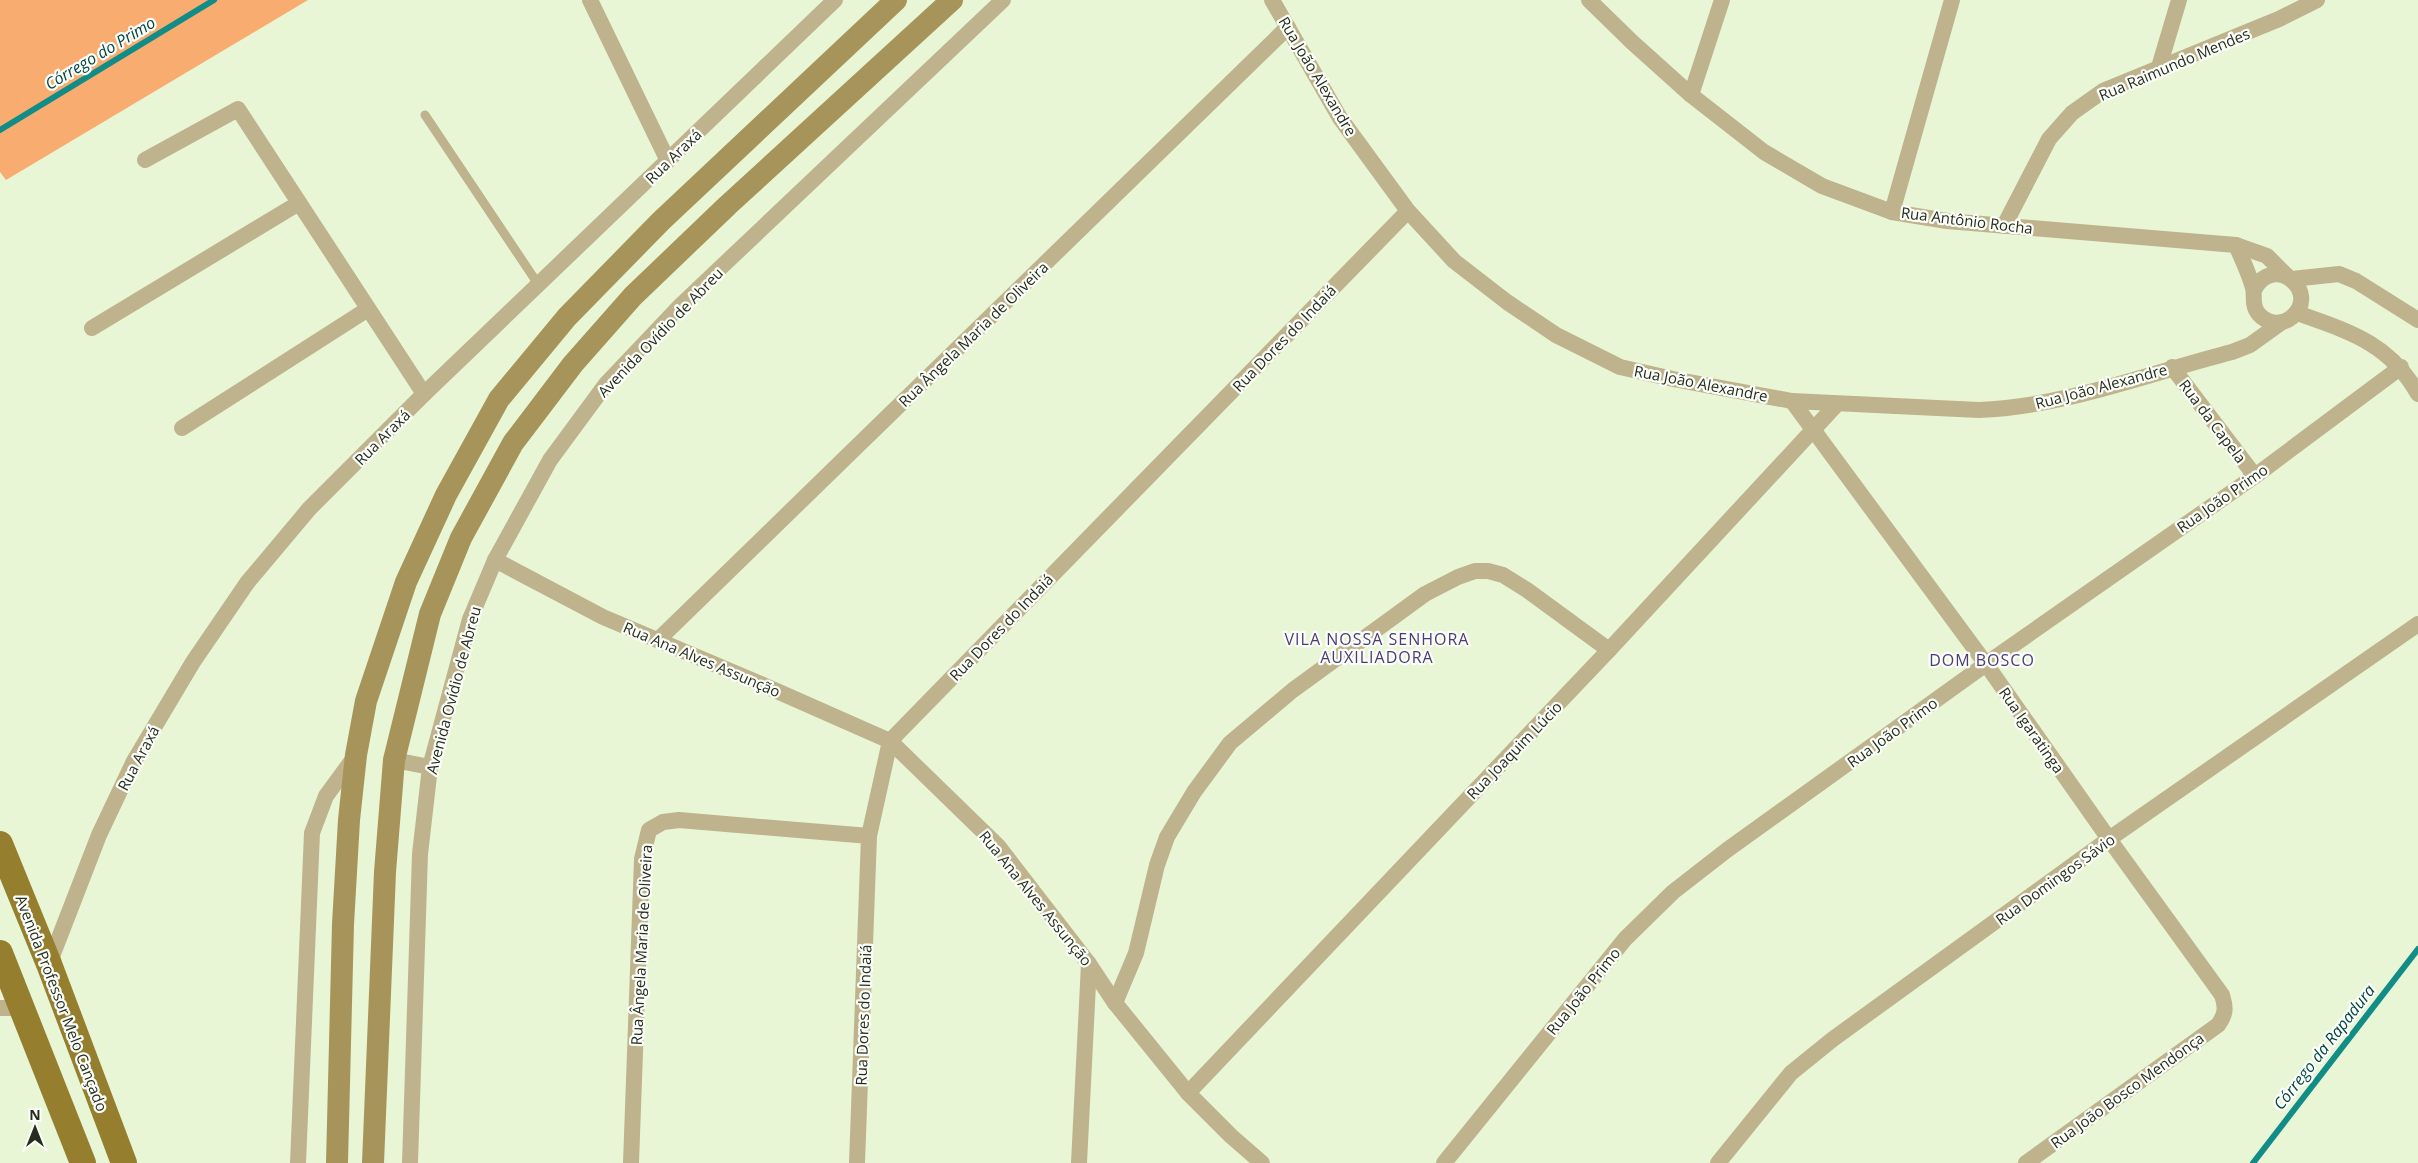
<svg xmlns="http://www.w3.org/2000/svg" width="2418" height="1163" font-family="'Open Sans',sans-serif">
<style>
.green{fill:#f9ac70}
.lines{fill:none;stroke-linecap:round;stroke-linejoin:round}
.stream{stroke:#128c87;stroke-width:6}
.lane{stroke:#bfb38d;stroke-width:9}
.street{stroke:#bfb38d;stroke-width:16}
.secondary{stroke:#a7945a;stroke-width:22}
.primary{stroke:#967e2f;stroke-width:26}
.labels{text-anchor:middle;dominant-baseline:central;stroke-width:4.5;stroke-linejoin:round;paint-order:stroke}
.street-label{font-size:15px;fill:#262c1f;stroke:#fbfef8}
.water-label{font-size:16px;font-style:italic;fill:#014444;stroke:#fbfef8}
.neighbourhood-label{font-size:16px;letter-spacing:1px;fill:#4d3b77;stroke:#fbfef8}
</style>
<rect width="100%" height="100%" fill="#e8f6d5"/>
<!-- green -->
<path class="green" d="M0 0H308L6 180 0 172Z"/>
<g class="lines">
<!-- stream -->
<g class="stream">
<path d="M0 130 214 0"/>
<path d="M2253 1163 2418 949"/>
</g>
<!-- lane -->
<path class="lane" d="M425 115 538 284"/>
<!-- street -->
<g class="street">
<path d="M590 0 668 161"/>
<path d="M1272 0 1340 118 1408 211 1454 261 1507 302 1556 335 1620 367 1673 379 1792 401 1979 410C2063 407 2150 373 2232 352L2250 345 2282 322"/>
<path d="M1589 0 1632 42 1691 95 1764 152 1822 186 1892 212 1947 221 2236 245 2267 256 2287 276"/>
<path d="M2159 67 2179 0"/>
<path d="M1691 95 1722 0"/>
<path d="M145 160 238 109 424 394"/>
<path d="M1892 212 1952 0"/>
<path d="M2004 226 2049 139 2072 113 2103 91 2279 19 2317 0"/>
<path d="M2236 245C2242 259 2249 273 2253 288 2255 295 2252 302 2256 310 2259 316 2265 320 2271 322 2278 324 2286 322 2292 317 2321 292 2274 252 2254 290"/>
<path d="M2292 279 2339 274 2356 281 2418 320"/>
<path d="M2297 313C2348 331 2390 343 2418 394"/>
<path d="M92 328 299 203"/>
<path d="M2172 367 2255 476"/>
<path d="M1792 401 1986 664 2109 839 2222 995C2226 1008 2226 1014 2218 1025L2026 1163"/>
<path d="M182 428 368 309"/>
<path d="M495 560 603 617 754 681 890 741 998 846 1089 964 1115 1003 1188 1093 1231 1136 1262 1163"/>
<path d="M658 640 1288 27"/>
<path d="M394 760 430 767"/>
<path d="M49 964 99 835 134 761 193 662 247 583 309 509 424 394 835 0"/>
<path d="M1115 1003 1136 953 1157 865 1167 837 1194 792 1230 743 1293 690 1425 594 1458 577 1475 571H1488L1503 575 1527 590 1609 650"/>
<path d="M0 1008H21"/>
<path d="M1188 1093 1609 650 1837 404"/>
<path d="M298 1163 312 833 326 796 356 755"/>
<path d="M410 1163 420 854 430 767 470 619 495 560 550 460 606 384 680 306 1003 0"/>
<path d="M631 1163 642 859 649 830 663 822 679 820 869 836"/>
<path d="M857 1163 869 836 890 741 1408 211"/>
<path d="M1079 1163 1089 964"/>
<path d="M1444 1163 1625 939 1673 892 1727 850 1986 664 2255 476 2401 367"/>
<path d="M1718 1163 1791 1073 1833 1039 2109 839 2418 624"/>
</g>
<!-- secondary -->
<g class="secondary">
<path d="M337 1163 343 924 349 820 356 755 366 701 406 582 446 495 499 399 567 317 661 221 896 0"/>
<path d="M373 1163 385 872 394 760 430 614 461 538 513 443 573 364 633 296 728 205 952 0"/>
</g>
<!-- primary -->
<g class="primary">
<path d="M0 844 49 964 124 1163"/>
<path d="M0 953 83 1163"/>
</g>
</g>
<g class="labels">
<!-- street labels -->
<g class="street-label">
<text transform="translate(2174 64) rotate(-23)">Rua Raimundo Mendes</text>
<text transform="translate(1318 76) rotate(59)">Rua João Alexandre</text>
<text transform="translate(673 156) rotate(-44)">Rua Araxá</text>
<text transform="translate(1967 220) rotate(7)">Rua Antônio Rocha</text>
<text transform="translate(660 332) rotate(-46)">Avenida Ovídio de Abreu</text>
<text transform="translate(973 334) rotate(-44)">Rua Ângela Maria de Oliveira</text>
<text transform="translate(1284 338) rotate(-46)">Rua Dores do Indaiá</text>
<text transform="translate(1701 383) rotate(11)">Rua João Alexandre</text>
<text transform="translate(2101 386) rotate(-15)">Rua João Alexandre</text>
<text transform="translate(2213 421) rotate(53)">Rua da Capela</text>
<text transform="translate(382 437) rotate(-45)">Rua Araxá</text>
<text transform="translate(2222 498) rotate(-35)">Rua João Primo</text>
<text transform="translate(1001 627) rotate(-46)">Rua Dores do Indaiá</text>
<text transform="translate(702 659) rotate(23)">Rua Ana Alves Assunção</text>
<text transform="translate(453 690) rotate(-75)">Avenida Ovídio de Abreu</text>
<text transform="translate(2032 730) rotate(55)">Rua Igaratinga</text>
<text transform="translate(1892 732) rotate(-36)">Rua João Primo</text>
<text transform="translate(1514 750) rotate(-46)">Rua Joaquim Lúcio</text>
<text transform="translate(138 758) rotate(-62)">Rua Araxá</text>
<text transform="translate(2055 879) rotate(-36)">Rua Domingos Sávio</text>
<text transform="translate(1036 898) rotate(51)">Rua Ana Alves Assunção</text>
<text transform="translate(641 945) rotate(-87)">Rua Ângela Maria de Oliveira</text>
<text transform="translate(1583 991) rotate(-51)">Rua João Primo</text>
<text transform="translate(62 1003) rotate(69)">Avenida Professor Melo Cançado</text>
<text transform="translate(863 1015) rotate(-88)">Rua Dores do Indaiá</text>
<text transform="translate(2127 1090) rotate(-36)">Rua João Bosco Mendonça</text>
</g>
<!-- water labels -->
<g class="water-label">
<text transform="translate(100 53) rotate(-31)">Córrego do Primo</text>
<text transform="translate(2324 1047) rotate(-52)">Córrego da Rapadura</text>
</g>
<!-- neighbourhood labels -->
<g class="neighbourhood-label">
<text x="1377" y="639">VILA NOSSA SENHORA<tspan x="1377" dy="18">AUXILIADORA</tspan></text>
<text x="1982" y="660">DOM BOSCO</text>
</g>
</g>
<!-- north arrow -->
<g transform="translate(35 1128)" stroke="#fbfef8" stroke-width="4" paint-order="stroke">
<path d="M0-4L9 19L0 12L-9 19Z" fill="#262c1f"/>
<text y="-8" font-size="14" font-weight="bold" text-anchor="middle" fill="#262c1f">N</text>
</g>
</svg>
